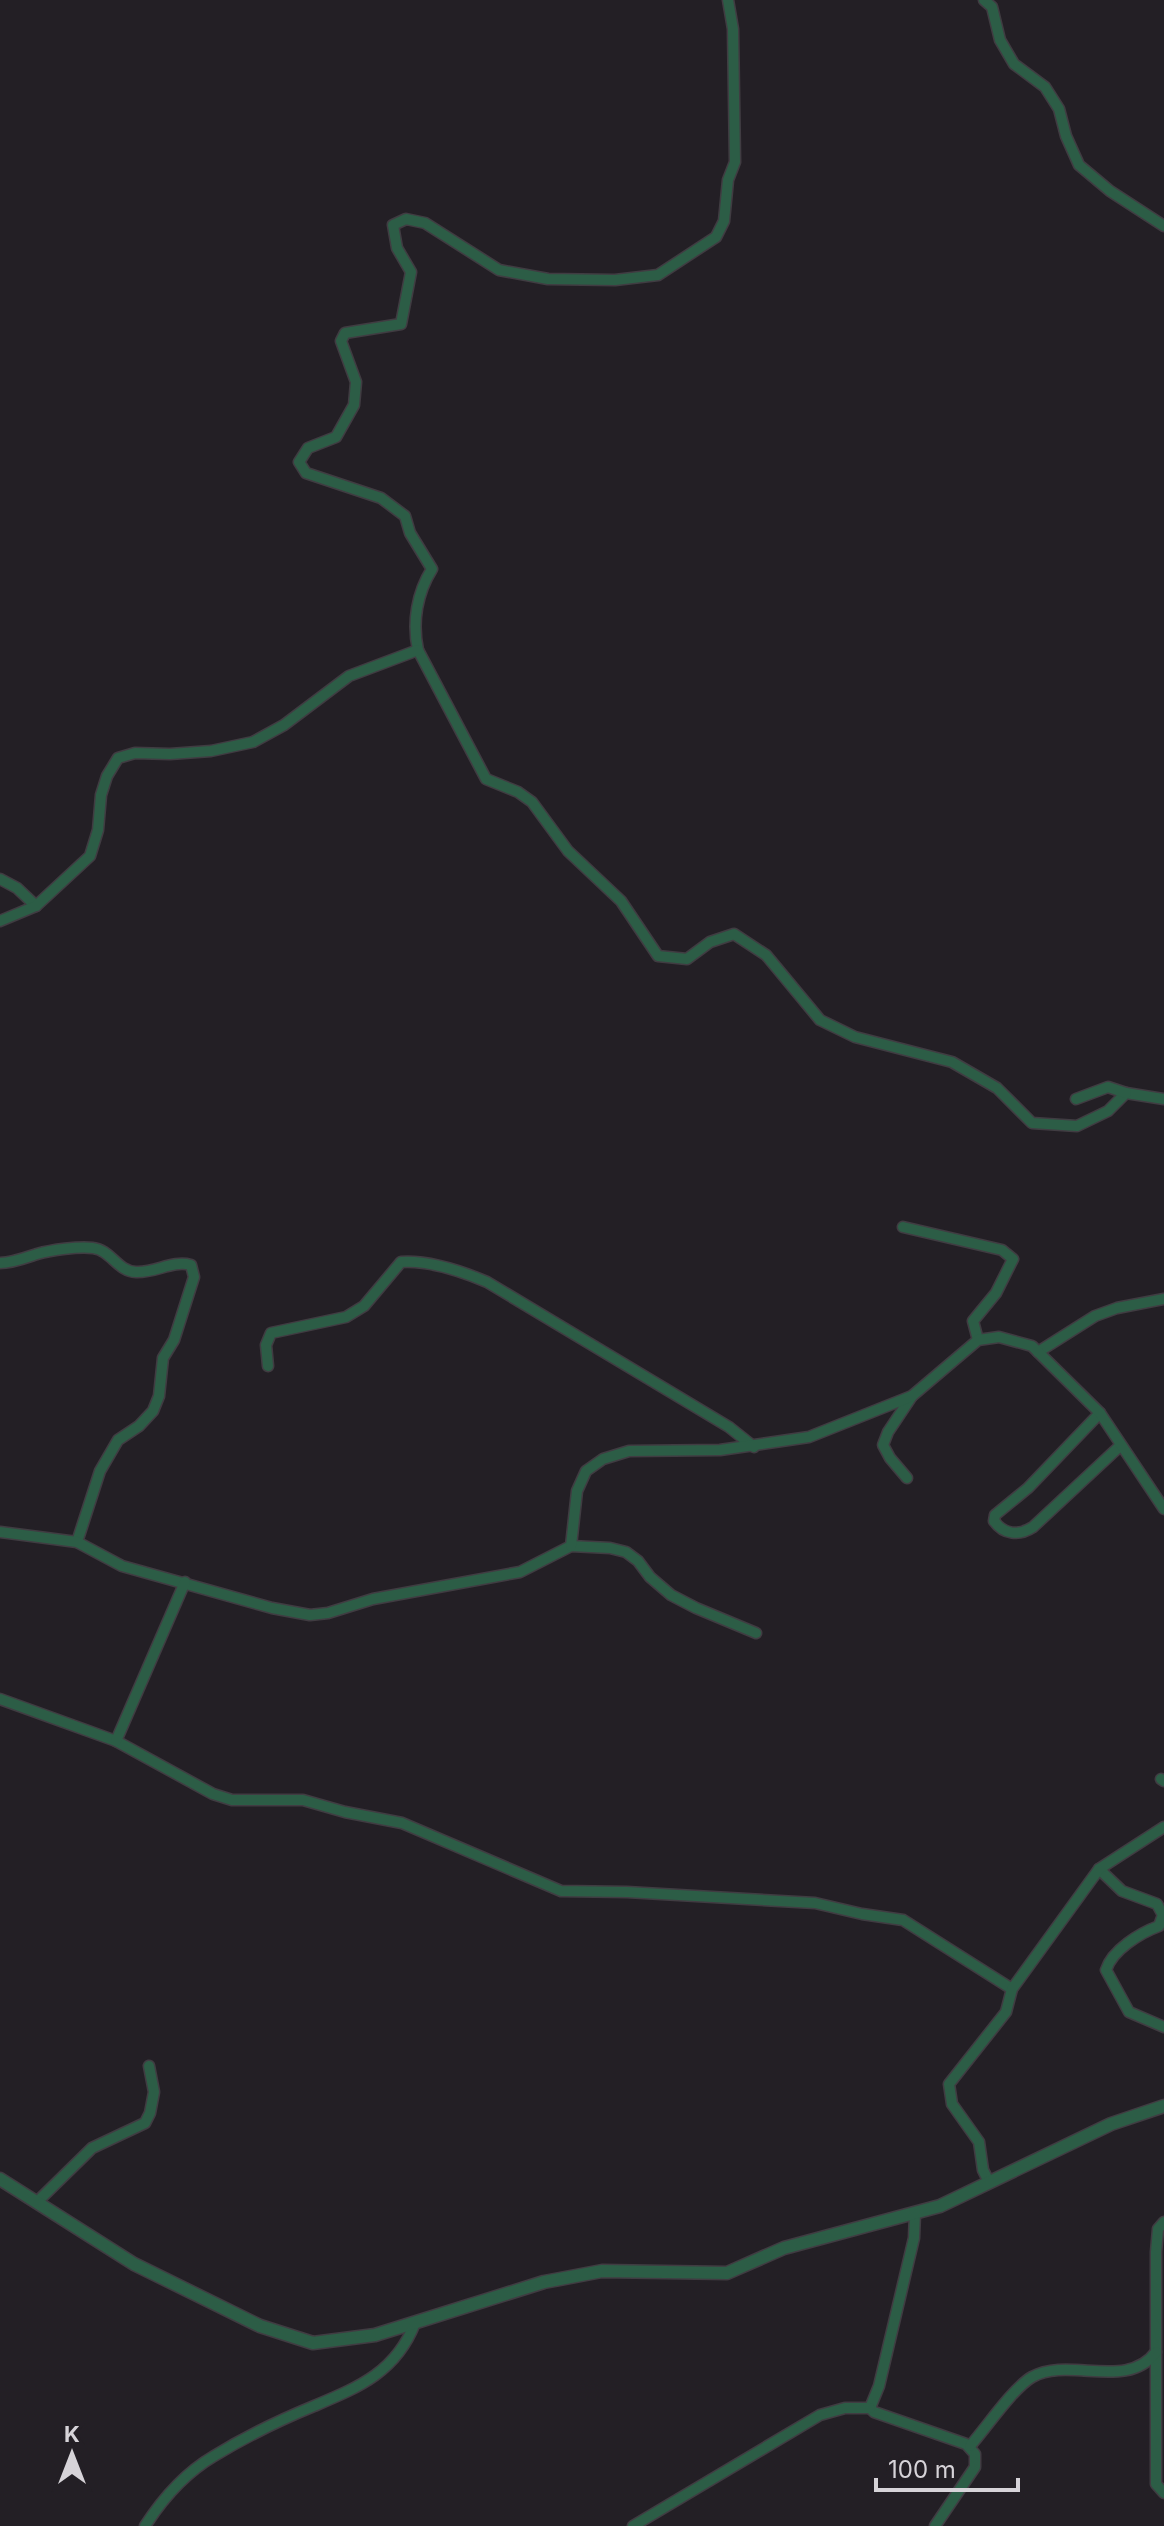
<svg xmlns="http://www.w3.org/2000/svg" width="1164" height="2526" font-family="Inter,sans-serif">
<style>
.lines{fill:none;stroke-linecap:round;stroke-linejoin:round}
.minor-casing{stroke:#403c42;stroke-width:13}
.tertiary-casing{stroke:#403c42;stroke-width:15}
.minor{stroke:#2c5d46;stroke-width:10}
.tertiary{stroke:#2c5d46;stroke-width:12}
</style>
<rect width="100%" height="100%" fill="#231f25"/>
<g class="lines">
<defs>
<g id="minor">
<path d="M728 0 733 29 735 162 728 180 724 221 716 237 658 275 615 280 548 279 499 270 425 223 406 219 393 225 397 248 411 272 401 324 345 333 341 341 356 382 354 405 336 437 308 448 299 462 306 473 381 498 405 516 410 533 432 569C417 593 412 622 418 650L486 779 518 792 532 802 568 851 621 901 658 956 687 959 710 942 734 934 766 955 820 1020 855 1037 952 1062 997 1088 1032 1123 1077 1126 1108 1111 1126 1093 1164 1099"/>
<path d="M984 0 992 7 1000 40 1014 64 1045 87 1059 109 1066 136 1079 165 1110 191 1164 226"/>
<path d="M0 879 17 888 36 906"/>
<path d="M0 921 36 906 90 856 98 830 101 795 107 776 118 758 135 753 170 754 211 751 253 742 284 725 349 676 418 650"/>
<path d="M1076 1099 1108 1087 1126 1093"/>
<path d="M903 1227 1002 1250 1013 1259 996 1293 973 1321 978 1340"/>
<path d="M0 1263C12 1263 25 1258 37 1254 51 1250 79 1246 93 1248 111 1250 117 1271 136 1272 156 1273 172 1260 191 1265L194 1277 174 1340 163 1358 159 1396 153 1411 139 1426 118 1440 100 1471 77 1542"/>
<path d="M1038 1352 1095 1316 1117 1308 1164 1299"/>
<path d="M268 1366 266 1345 271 1333 346 1317 364 1306 401 1262C429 1260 461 1271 487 1282L729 1427 754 1447"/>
<path d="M1100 1413 1028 1488 995 1515 994 1521C1004 1535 1019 1536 1033 1527L1120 1446"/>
<path d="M907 1478 890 1458 883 1445 888 1432 912 1396"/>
<path d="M0 1532 77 1542 122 1566 272 1608 310 1615 328 1613 373 1599 520 1572 571 1546 610 1548 626 1552 638 1561 650 1577 671 1595 696 1608 756 1633"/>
<path d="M571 1546 577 1491 586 1471 603 1459 629 1451 720 1450 809 1437 912 1396 978 1340 999 1337 1032 1346 1100 1413 1164 1509"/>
<path d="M0 1699 116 1741 213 1794 232 1800H303L345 1812 402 1823 561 1891 627 1892 815 1903 862 1914 903 1920 1012 1989"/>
<path d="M116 1741 185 1582"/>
<path d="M1161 1779 1164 1781"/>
<path d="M1099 1869 1122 1891 1157 1904 1163 1915 1159 1926C1140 1933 1112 1950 1106 1970L1129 2012 1164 2027"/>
<path d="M989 2182 983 2170 979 2142 952 2104 949 2084 1006 2012 1012 1989 1099 1869 1164 1827"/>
<path d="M37 2202 92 2148 145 2123 150 2113 154 2092 149 2066"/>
<path d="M915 2213 914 2238 879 2386 870 2408 874 2412 966 2444 975 2454V2467L935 2526"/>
<path d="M1164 2222 1158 2229 1156 2252V2484L1164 2493"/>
<path d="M970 2446C986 2428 1013 2388 1032 2377 1069 2356 1127 2391 1156 2352"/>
<path d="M145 2526C163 2498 185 2473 214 2456 245 2437 280 2420 314 2406 359 2387 396 2372 415 2323"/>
<path d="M633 2526 820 2415 845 2408H870"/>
</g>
<path id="tertiary" d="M0 2179 134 2264 260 2326 313 2343 375 2335 544 2282 602 2271 727 2273 784 2248 940 2206 1111 2124 1164 2106"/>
</defs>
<!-- minor casing -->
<use href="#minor" class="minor-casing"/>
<!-- tertiary casing -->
<use href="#tertiary" class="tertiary-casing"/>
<!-- minor -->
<use href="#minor" class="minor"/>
<!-- tertiary -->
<use href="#tertiary" class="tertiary"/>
</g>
<!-- north arrow -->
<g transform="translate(72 2454)" stroke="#231f25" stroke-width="6" paint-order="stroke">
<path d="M0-6L14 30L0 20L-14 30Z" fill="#d6d3d8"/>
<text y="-12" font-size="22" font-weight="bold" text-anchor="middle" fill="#d6d3d8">K</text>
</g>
<!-- scale -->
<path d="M876 2478v12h142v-12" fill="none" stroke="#d6d3d8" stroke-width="4"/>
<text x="888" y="2478" font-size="24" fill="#d6d3d8" stroke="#231f25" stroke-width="6" paint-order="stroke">100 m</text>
</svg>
